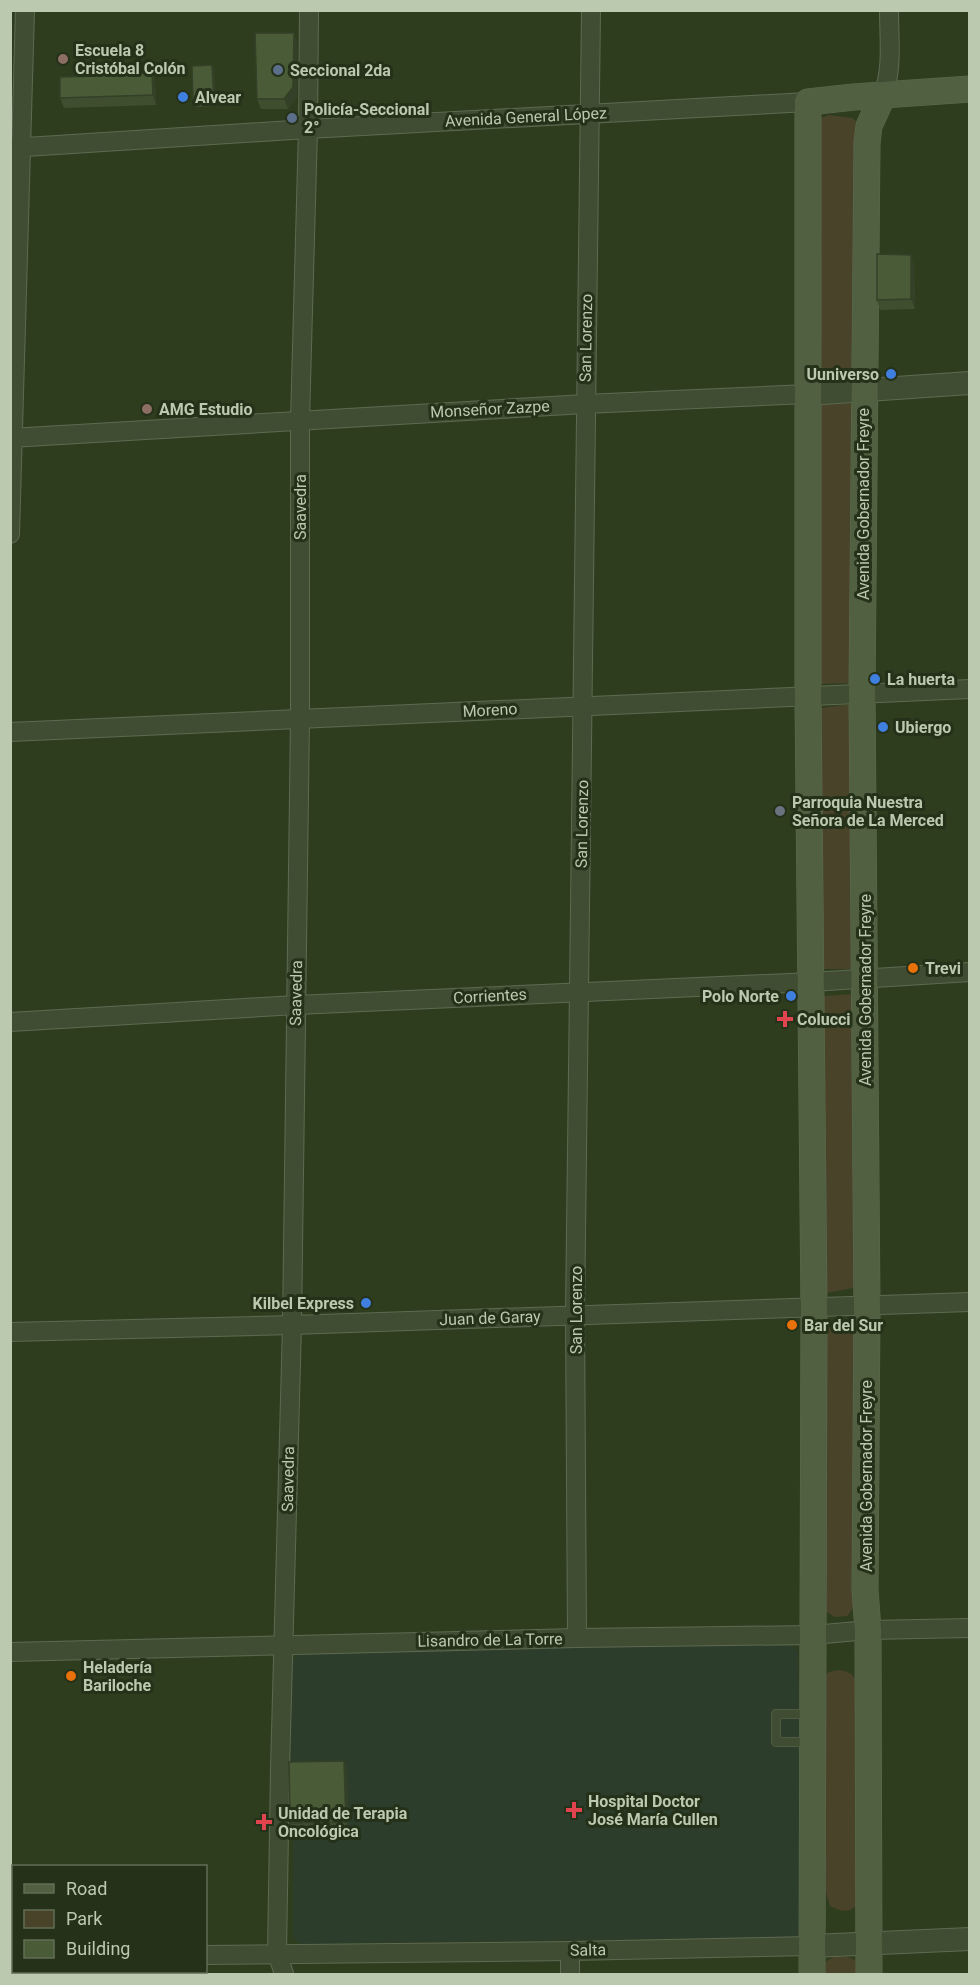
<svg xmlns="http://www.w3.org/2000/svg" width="980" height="1985" font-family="Roboto,sans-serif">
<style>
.medical{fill:#2c3d2c}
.green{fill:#484329}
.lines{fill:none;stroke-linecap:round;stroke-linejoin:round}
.service-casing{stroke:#5e6a51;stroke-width:10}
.minor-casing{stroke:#5e6a51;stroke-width:20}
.tertiary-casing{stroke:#5e6a51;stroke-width:24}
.secondary-casing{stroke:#5e6a51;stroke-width:27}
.service{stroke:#404d33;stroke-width:9}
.minor{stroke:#404d33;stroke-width:18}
.tertiary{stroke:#404d33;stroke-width:22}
.secondary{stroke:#506041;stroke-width:26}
.wall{fill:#404e30}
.shaded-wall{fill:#344027}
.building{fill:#4a5b38;stroke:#344027;stroke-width:1.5}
.education-dot{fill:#8d6e63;stroke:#253119;stroke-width:2}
.service-dot{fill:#5c6f8a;stroke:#253119;stroke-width:2}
.shop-dot{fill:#3f7fe0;stroke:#253119;stroke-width:2}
.worship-dot{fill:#6b7280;stroke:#253119;stroke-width:2}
.food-dot{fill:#e8710a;stroke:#253119;stroke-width:2}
.health-dot{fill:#e0444e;stroke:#253119;stroke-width:2}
.labels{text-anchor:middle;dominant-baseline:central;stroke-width:6;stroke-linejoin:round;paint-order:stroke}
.poi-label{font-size:16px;font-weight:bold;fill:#bbc9ae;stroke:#253119;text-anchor:start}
.street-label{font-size:16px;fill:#bbc9ae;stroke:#253119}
</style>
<rect width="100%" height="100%" fill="#2f3d1f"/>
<!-- medical -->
<path class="medical" d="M787 1643 798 1651 802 1930 795 1937 301 1944 293 1938V1830L348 1828 347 1768H291L292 1661 302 1651 456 1650Z"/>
<!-- green -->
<g class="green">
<path d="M829 115 852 118 858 123 854 378 822 380 817 126 821 118Z"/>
<path d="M854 403 851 683 820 684 817 405Z"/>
<path d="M850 704 854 969H819L821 708Z"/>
<path d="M853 994 858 1287 827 1293 823 996Z"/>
<path d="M833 1324H842L855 1330V1606L847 1616 835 1617 822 1609V1333Z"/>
<path d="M838 1670C848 1671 853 1673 857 1683L860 1902C850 1913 843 1913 830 1906L826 1892 824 1676 829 1672Z"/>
<path d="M834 1957H848L855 1960 857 1974H822L825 1962Z"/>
</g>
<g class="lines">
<defs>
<path id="service" d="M810 1714H776V1742H812"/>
<g id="minor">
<path d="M883 95C893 68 889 39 889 10"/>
<path d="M10 148 308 129 808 102"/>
<path d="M10 438 585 404 808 394"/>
<path d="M10 534 25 10"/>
<path d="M10 732 970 689"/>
<path d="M10 1022 296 1005 811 982 970 972"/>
<path d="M10 1332 292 1325 970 1302"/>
<path d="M577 1638 575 1315 591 10"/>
<path d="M10 1652 577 1638 813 1635 868 1630 970 1628"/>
<path d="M206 1955 570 1951 812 1946"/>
<path d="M10 1959H14"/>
<path d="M284 1974 277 1953 280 1770 292 1325 300 719V420L308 129 309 10"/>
<path d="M570 1974V1951"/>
</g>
<g id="tertiary">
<path d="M808 394 970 383"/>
<path d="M812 1946 970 1939"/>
</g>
<g id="secondary">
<path d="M812 1974 814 1307 808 697V102L854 97 970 89"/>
<path d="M869 1974 868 1630 865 1590 867 1306 862 693 867 143 869 126 883 95"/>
</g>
</defs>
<!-- service casing -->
<use href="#service" class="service-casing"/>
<!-- minor casing -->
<use href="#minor" class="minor-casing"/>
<!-- tertiary casing -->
<use href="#tertiary" class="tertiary-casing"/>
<!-- secondary casing -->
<use href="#secondary" class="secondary-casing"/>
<!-- service -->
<use href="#service" class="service"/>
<!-- minor -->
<use href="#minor" class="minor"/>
<!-- tertiary -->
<use href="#tertiary" class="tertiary"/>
<!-- secondary -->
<use href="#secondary" class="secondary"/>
</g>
<!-- wall -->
<g class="wall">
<path d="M297 43V97L288 109H261L257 99Z"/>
<path d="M212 65 214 71 216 106 196 107 193 100Z"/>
<path d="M152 72 155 82 156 105 64 108 60 98 135 73Z"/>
<path d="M914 265 915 309 880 310 877 300Z"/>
<path d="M347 1767 348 1828 293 1830 290 1823Z"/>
</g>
<!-- shaded-wall -->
<g class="shaded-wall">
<path d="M294 33 297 43V97L288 109 284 99Z"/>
<path d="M212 65 214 71 216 106 214 99Z"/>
<path d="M152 72 155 82 156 105 153 95Z"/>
<path d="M911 255 914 265 915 309 911 299Z"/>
<path d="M344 1761 347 1767 348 1828 346 1822Z"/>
</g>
<!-- building -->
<g class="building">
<path d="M255 33H294L293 87 284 99H257Z"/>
<path d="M212 65 214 99 193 100 192 66Z"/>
<path d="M132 66V73L152 72 153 95 60 98V77L96 76 95 67Z"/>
<path d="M877 254 911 255V299L877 300Z"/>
<path d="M344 1761 346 1822 290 1823 289 1762Z"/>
</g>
<!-- markers -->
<g class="education-dot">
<circle cx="63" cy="59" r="6"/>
<circle cx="147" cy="409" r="6"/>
</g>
<g class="service-dot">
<circle cx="278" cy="70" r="6"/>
<circle cx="292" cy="118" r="6"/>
</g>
<g class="shop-dot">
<circle cx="183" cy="97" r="6"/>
<circle cx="891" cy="374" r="6"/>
<circle cx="875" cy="679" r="6"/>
<circle cx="883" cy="727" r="6"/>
<circle cx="791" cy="996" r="6"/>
<circle cx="366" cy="1303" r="6"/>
</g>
<circle class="worship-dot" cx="780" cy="811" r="6"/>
<g class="food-dot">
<circle cx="913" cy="968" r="6"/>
<circle cx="792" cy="1325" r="6"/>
<circle cx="71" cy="1676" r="6"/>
</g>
<g class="health-dot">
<path d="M782 1010h6v6h6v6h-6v6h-6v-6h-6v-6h6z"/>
<path d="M571 1801h6v6h6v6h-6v6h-6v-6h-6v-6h6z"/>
<path d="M261 1813h6v6h6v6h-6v6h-6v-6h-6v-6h6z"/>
</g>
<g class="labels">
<!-- poi labels -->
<g class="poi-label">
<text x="75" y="50">Escuela 8<tspan x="75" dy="18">Cristóbal Colón</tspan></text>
<text x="290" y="70">Seccional 2da</text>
<text x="195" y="97">Alvear</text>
<text x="304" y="109">Policía-Seccional<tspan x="304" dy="18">2°</tspan></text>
<text x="879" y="374" text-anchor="end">Uuniverso</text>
<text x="159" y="409">AMG Estudio</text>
<text x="887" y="679">La huerta</text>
<text x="895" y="727">Ubiergo</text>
<text x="792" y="802">Parroquia Nuestra<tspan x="792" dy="18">Señora de La Merced</tspan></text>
<text x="925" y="968">Trevi</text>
<text x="779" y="996" text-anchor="end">Polo Norte</text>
<text x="797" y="1019">Colucci</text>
<text x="354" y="1303" text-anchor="end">Kilbel Express</text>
<text x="804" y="1325">Bar del Sur</text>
<text x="83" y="1667">Heladería<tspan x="83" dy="18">Bariloche</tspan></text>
<text x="588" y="1801">Hospital Doctor<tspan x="588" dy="18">José María Cullen</tspan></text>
<text x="278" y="1813">Unidad de Terapia<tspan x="278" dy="18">Oncológica</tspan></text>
</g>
<!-- street labels -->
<g class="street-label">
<text transform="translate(526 117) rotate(-3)">Avenida General López</text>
<text transform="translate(586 338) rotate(-89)">San Lorenzo</text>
<text transform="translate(490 409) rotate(-3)">Monseñor Zazpe</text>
<text transform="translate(863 504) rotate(-90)">Avenida Gobernador Freyre</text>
<text transform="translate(300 507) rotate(-90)">Saavedra</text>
<text transform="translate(490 710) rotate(-3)">Moreno</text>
<text transform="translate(582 824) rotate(-89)">San Lorenzo</text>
<text transform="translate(865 990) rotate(-90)">Avenida Gobernador Freyre</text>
<text transform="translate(296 993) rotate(-89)">Saavedra</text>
<text transform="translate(490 996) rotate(-3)">Corrientes</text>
<text transform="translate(576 1310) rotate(-90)">San Lorenzo</text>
<text transform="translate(490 1318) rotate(-2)">Juan de Garay</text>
<text transform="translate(866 1476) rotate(-90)">Avenida Gobernador Freyre</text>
<text transform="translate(288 1479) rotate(-89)">Saavedra</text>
<text transform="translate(490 1640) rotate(-1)">Lisandro de La Torre</text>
<text transform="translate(588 1950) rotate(-1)">Salta</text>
</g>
</g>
<!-- border -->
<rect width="980" height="1985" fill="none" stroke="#bbc9ae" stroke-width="24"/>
<!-- legend -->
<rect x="12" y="1865" width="195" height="108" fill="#253119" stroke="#616e55" stroke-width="1.5"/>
<rect x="24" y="1884" width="30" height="9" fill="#506041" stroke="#616e55" stroke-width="1.5"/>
<text x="66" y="1895" font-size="18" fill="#bbc9ae">Road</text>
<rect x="24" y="1910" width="30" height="18" fill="#484329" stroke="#616e55" stroke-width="1.5"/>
<text x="66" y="1925" font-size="18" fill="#bbc9ae">Park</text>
<rect x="24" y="1940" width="30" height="18" fill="#4a5b38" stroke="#616e55" stroke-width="1.5"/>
<text x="66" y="1955" font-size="18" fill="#bbc9ae">Building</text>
</svg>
